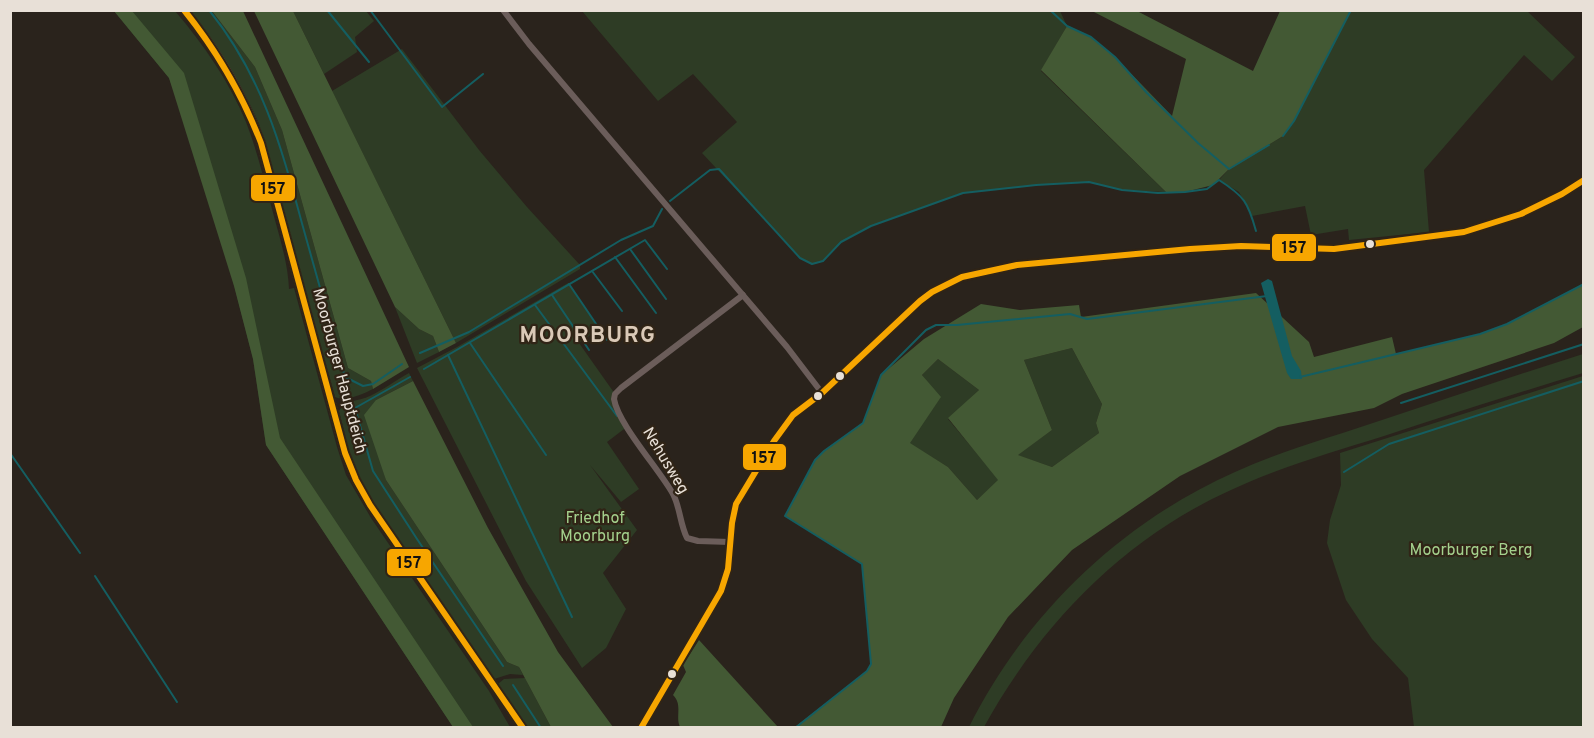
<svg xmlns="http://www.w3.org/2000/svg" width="1594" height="738" font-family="Overpass,sans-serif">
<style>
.green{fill:#2e3c25}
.forest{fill:#435934;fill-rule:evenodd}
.water{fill:#145e61}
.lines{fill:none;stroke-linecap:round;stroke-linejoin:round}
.stream{stroke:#145e61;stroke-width:2}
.street{stroke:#6b5d5a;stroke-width:6}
.secondary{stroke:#6e5e5b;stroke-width:9}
.bus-1-casing{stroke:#302416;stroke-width:10}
.bus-1{stroke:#f7a600;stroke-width:6}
.bus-dot{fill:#e8e0d7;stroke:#302416;stroke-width:2}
.labels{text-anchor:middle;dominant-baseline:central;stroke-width:4.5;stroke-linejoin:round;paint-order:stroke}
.street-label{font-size:16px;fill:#e8e0d7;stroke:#302416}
.park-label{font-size:16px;fill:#a4d18d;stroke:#302416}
.district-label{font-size:22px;font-weight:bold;letter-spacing:1.5px;fill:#dac9b7;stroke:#302416}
.line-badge{stroke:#302416;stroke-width:2}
.pale-badge-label{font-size:16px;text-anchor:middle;font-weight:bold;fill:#111}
</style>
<rect width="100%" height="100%" fill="#2a231c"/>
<!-- green -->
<g class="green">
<path d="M114 11H175C204 45 229 81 246 122 257 150 264 180 272 209 279 236 288 262 289 289L294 288 337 447 346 475 371 518 489 691 510 727H453L266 445 253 359 206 176 169 78Z"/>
<path d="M189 11H212L255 67 282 130 348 368 371 381 373 389C363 394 346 402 335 397L259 124C241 82 218 45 189 11Z"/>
<path d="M293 11H366L374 21 355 37 357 52 324 74Z"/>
<path d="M582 11H1060L1067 26 1041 71 1166 192 1122 190 1089 182 1036 185 963 193 871 226 841 242 823 261 812 264 800 258 702 153 737 122 693 74 658 101Z"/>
<path d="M1351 11H1527L1575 57 1552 81 1524 55 1424 170 1429 232 1349 240 1348 229 1311 235 1305 206 1252 216 1239 192 1219 180 1229 169 1283 136Z"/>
<path d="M402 49 479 150 527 207 580 265V269L456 343 332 91Z"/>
<path d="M568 283 599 329 579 343 615 394 614 399 628 426 607 442 639 489 621 502 590 465 637 530 603 573 626 609 606 648 582 668 526 581 417 368 457 347Z"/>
<path d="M395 307 419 329 433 336 439 352 417 363Z"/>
<path d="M1072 348 1102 404 1096 423 1099 433 1052 467 1017 455 1052 430 1024 360Z"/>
<path d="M1583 354V373C1517 393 1451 414 1384 436 1333 452 1280 467 1231 490 1124 538 1040 625 984 727H969C1025 615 1120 523 1235 472 1284 450 1335 436 1385 419 1451 397 1517 375 1583 354Z"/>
<path d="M938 359 979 390 948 419 999 480 977 500 948 467 909 443 940 398 922 375Z"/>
<path d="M409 373 413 381 376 400 386 480 507 662 519 667 523 675 510 674 494 679 367 493 352 463 339 411C346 400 359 401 370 396 383 390 396 380 409 373Z"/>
<path d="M1583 376V727H1414L1408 678 1372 639 1346 600 1327 543 1330 520 1341 485 1340 453Z"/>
<path d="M525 678 551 727H526L498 684 504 679Z"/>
</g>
<!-- forest -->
<g class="forest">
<path d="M114 11H132L184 73 246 278 280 438 473 727H453L266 445 253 359 234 286 169 78Z"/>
<path d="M212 11H243L409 367 373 389 371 381 348 368 282 130 255 67Z"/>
<path d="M254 11H293L456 343 439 352 433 336 419 329 395 307Z"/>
<path d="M1092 11H1137L1253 71 1280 11H1351L1294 121 1283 136 1229 169 1213 185 1185 192H1166L1041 70 1067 26 1091 37 1115 57 1172 116 1186 59Z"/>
<path d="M1583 284V327L1554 343 1402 394 1374 408 1278 427 1180 476 1072 550 1008 617 954 698 941 727H795L867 671 871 664 862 564 785 516 815 460 824 451 863 423 881 375 924 339 981 304 1020 310 1079 305 1081 317 1256 293 1309 342 1314 357 1392 337 1396 354 1480 334 1507 324ZM1072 348 1102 404 1096 423 1099 433 1052 467 1018 455 1052 430 1024 360ZM938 359 979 390 948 418 998 480 977 500 948 467 910 443 941 397 922 375Z"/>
<path d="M413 381 488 528 558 652 613 727H551L519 667 507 662 386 480 364 415 376 400Z"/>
<path d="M699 640 778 727H680C675 716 683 705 673 695L686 672 683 665Z"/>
</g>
<!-- water -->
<path class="water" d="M1268 279 1272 281 1292 356 1301 371 1302 379H1291L1287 373 1261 283Z"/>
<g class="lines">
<!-- stream -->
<g class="stream">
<path d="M209 10C263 77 281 146 303 227 317 277 331 327 345 377L363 386 373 384 402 364"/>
<path d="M327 10 369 62"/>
<path d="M370 10 442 107 483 74"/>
<path d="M1050 10 1067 26 1091 37 1115 57 1147 93 1198 143 1229 169 1269 145"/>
<path d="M1283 136 1294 121 1351 10"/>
<path d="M670 201 710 170 719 169 800 258 812 264 823 261 841 242 871 226 963 193 1036 185 1089 182 1122 190 1158 193 1185 192 1207 189 1219 180C1244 196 1248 202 1256 231"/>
<path d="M630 249 666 299"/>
<path d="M615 257 656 313"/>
<path d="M592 271 622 311"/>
<path d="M569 284 607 340"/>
<path d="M552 295 589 350"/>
<path d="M535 305 617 416"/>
<path d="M470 343 546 455"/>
<path d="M420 353 469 332 621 240 653 226 662 209"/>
<path d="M448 355 572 617"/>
<path d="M424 369 645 240 667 269"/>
<path d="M410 377 355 408 373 471 417 539 503 666"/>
<path d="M1300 377 1480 334 1507 324 1584 284"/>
<path d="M1401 403 1584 344"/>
<path d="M10 453 80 553"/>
<path d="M1344 472 1389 444 1584 381"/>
<path d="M95 576 177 702"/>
<path d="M513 685 541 728"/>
<path d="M795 728 867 671 871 664 862 564 785 516 815 460 824 451 863 423 881 375 926 330 936 325H957L1070 314 1087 319 1267 296"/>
</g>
<!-- street -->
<g class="street">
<path d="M503 10 529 44 787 347 822 393"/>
<path d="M730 542 698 541 687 538C680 524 680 507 673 494 659 469 618 424 614 399L615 394 621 388 743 295"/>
<path d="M641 728C661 695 681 661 700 627 709 611 721 595 726 578 734 554 727 529 736 504L774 441 793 415 822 393 920 301 932 292 962 277 1017 265 1190 249 1241 246 1334 249 1430 237 1464 232 1521 214 1562 194 1584 180"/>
</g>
<!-- secondary -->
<path class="secondary" d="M184 10C218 51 243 94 261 143L345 453 356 480 370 505 523 728"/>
<defs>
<g id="bus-1">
<path d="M184 10C217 51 242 94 261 143L345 453 356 480 370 505 523 728"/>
<path d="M641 728 721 591 728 569 732 523 736 504 774 441 793 415 822 393 920 301 932 292 962 277 1017 265 1190 249 1241 246 1334 249 1464 232 1521 214 1562 194 1584 180"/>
</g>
</defs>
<!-- bus-1 casing -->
<use href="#bus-1" class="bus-1-casing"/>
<!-- bus-1 -->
<use href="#bus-1" class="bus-1"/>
</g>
<!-- markers -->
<g class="bus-dot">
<circle cx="1370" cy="244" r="5"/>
<circle cx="840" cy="376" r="5"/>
<circle cx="818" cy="396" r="5"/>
<circle cx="672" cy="674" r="5"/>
</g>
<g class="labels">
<!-- street labels -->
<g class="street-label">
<text transform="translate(339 371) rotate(75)">Moorburger Hauptdeich</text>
<text transform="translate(665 461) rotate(59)">Nehusweg</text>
</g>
<!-- park labels -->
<g class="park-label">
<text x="595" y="519">Friedhof<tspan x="595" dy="18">Moorburg</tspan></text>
<text x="1471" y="551">Moorburger Berg</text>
</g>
<!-- district labels -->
<g class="district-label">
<text x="588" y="336">MOORBURG</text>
</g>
</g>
<g class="line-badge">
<rect x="250" y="174" width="46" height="28" rx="6" fill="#f7a600"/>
<rect x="1271" y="233" width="46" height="29" rx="6" fill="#f7a600"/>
<rect x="742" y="443" width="45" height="28" rx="6" fill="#f7a600"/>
<rect x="386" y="548" width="46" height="29" rx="6" fill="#f7a600"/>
</g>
<g class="pale-badge-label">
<text x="273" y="194">157</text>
<text x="1294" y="253">157</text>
<text x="764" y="463">157</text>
<text x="409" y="568">157</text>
</g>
<!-- border -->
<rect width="1594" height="738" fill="none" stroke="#e8e0d7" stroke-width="24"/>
</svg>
